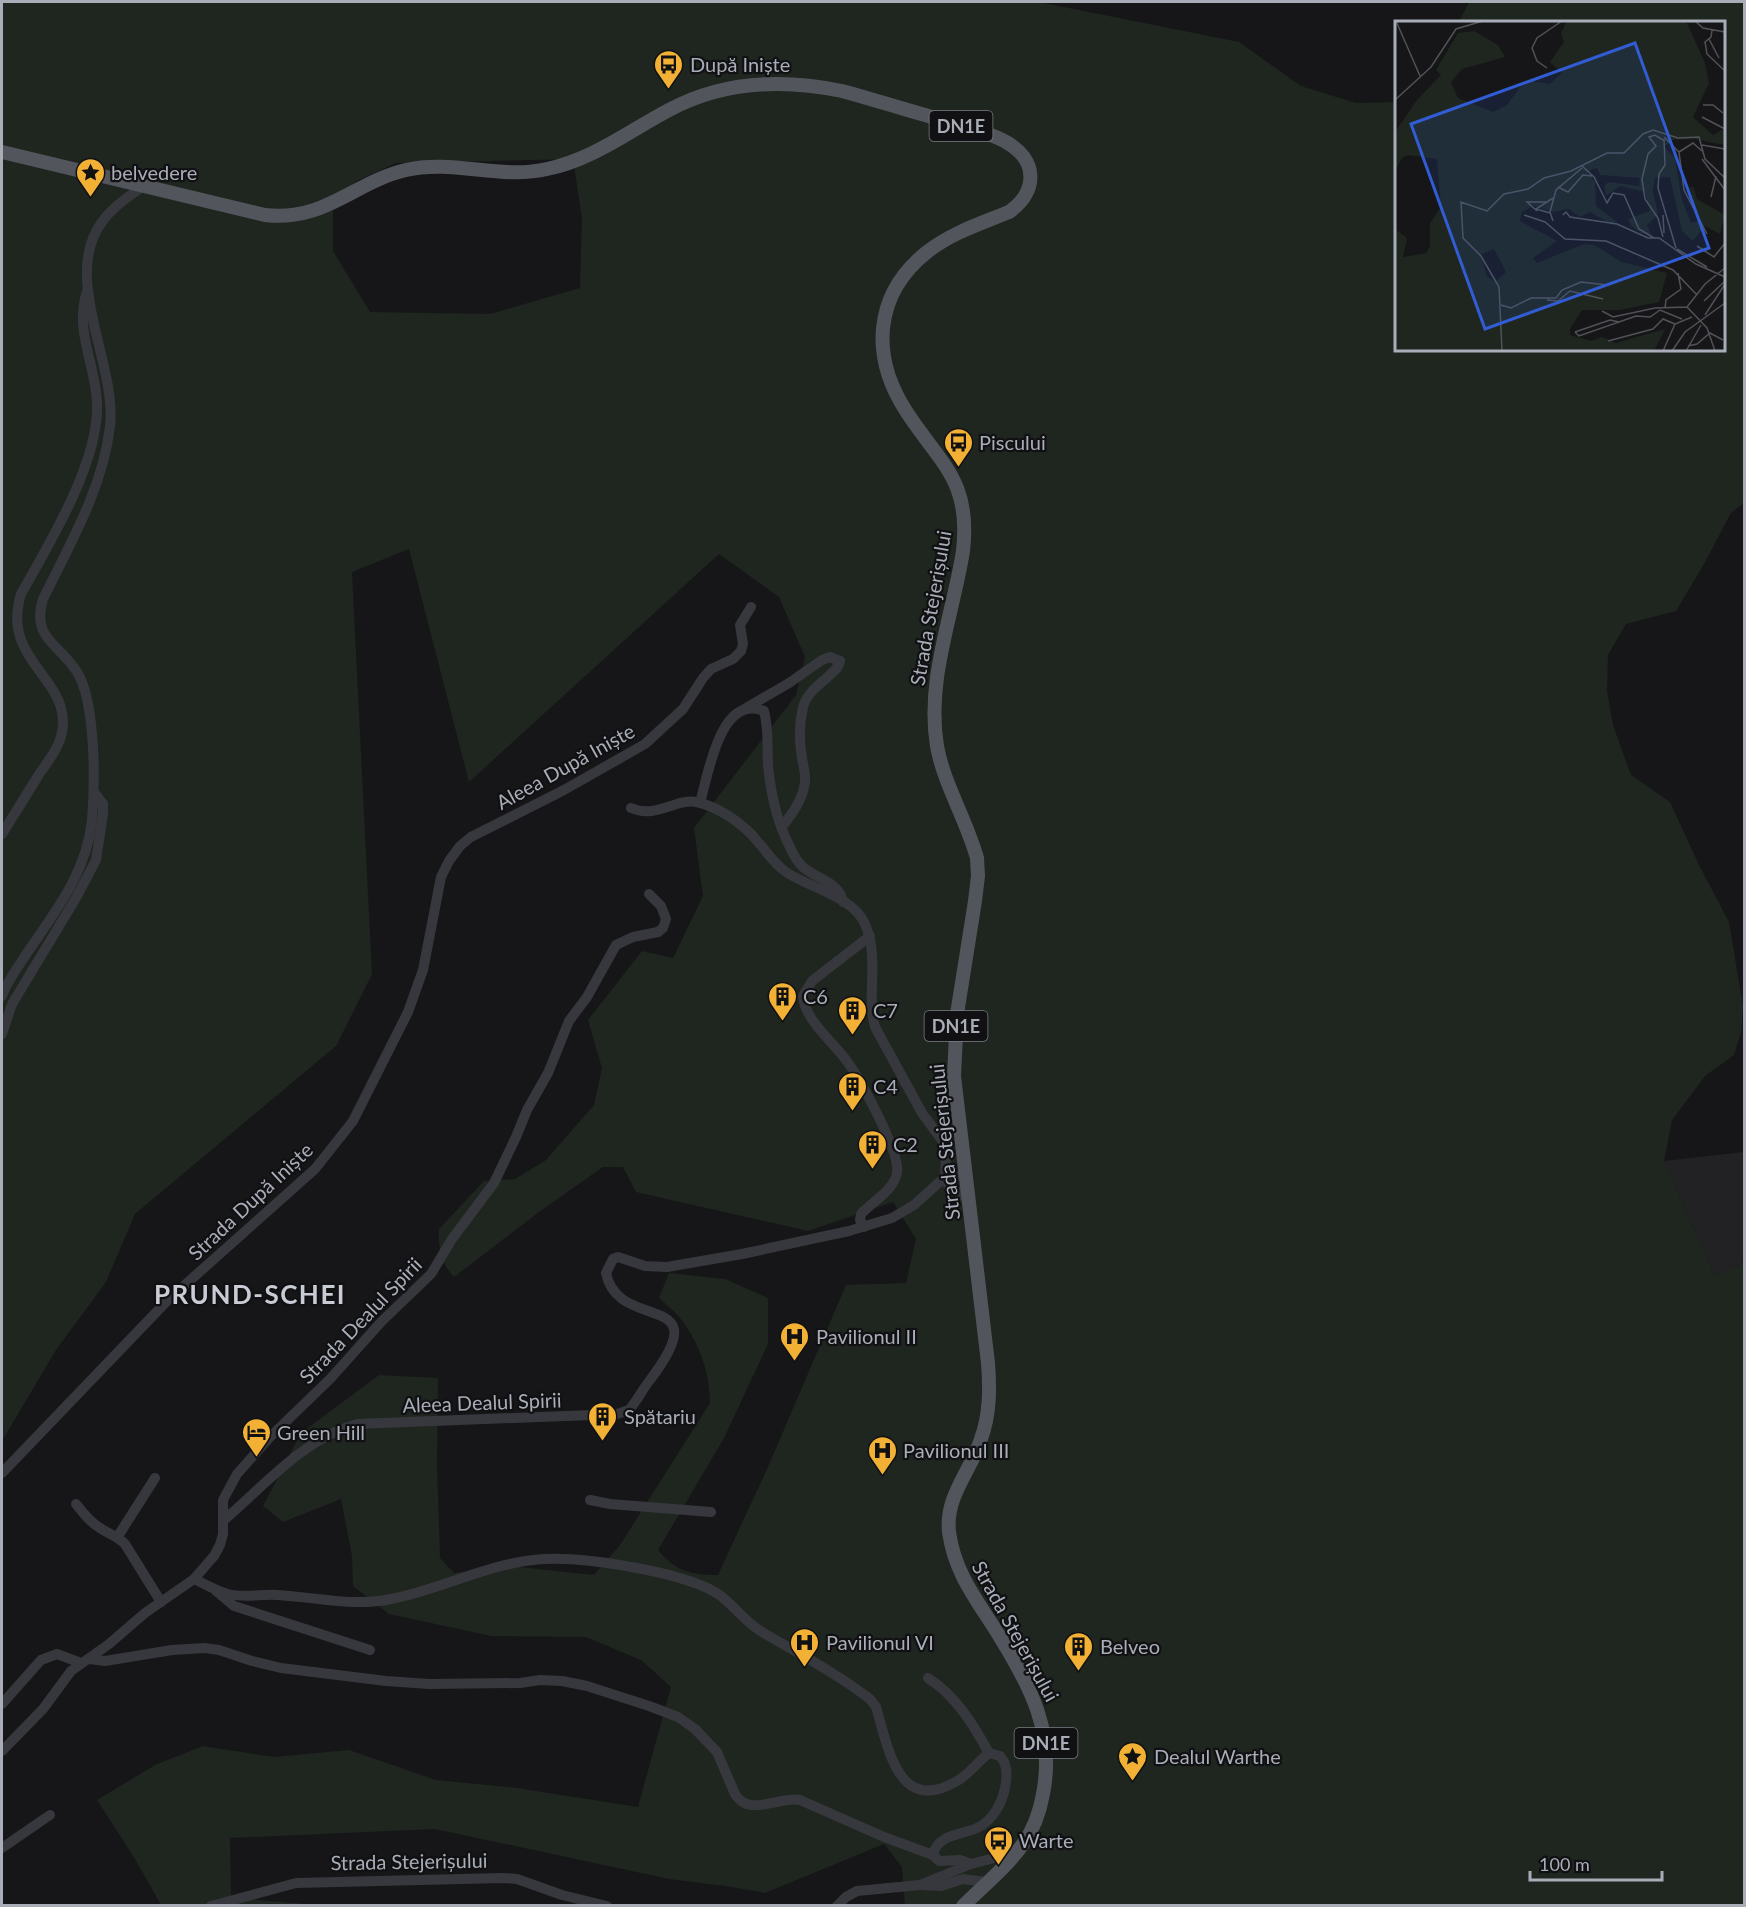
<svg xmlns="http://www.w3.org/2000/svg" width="1746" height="1907" font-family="Lato,sans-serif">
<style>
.built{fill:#222225}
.green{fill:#1e261f;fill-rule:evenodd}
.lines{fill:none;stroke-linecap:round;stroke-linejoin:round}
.minor{stroke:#37383d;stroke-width:10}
.major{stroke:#53555c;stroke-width:14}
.labels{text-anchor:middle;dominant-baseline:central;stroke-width:4.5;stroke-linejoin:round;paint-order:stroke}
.shield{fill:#111113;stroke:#7b7e86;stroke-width:1.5}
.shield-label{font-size:18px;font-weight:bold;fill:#a8adb8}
.poi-label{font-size:20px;fill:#a8adb8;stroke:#111113;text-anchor:start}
.street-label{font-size:20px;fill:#a8adb8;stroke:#111113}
.district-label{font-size:26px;font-weight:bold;letter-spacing:1.5px;fill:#c9ccd4;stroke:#111113}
.inset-road{fill:none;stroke:#505258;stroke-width:1.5}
.view{fill:#325cd3;fill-opacity:0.15;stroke:#325cd3;stroke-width:3}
.inset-edge{fill:none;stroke:#a8adb8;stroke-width:3}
</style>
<rect width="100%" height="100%" fill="#161618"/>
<!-- built -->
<path class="built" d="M1744 1152V1262L1715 1276 1664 1161Z"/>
<!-- green -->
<path class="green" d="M2 2H1039L1239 42 1301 86 1356 103 1396 102V350H1724V22H1459L1469 2H1744V503L1731 513 1704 564 1676 611 1626 624 1608 655 1607 691 1613 725 1631 775 1670 802 1700 867 1729 922 1743 1006 1741 1032 1734 1055 1705 1076 1672 1120 1664 1161 1715 1276 1744 1262V1905H905L902 1867 884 1844 765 1893 725 1886 669 1879 435 1829 230 1838 231 1898 319 1905H161L135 1859 97 1800 155 1765 203 1746 274 1757 349 1750 436 1780 517 1788 638 1807 671 1687 641 1660 586 1637 491 1636 389 1614 353 1586 352 1556 341 1499 283 1522 263 1506 301 1433 379 1375 438 1378 437 1465 440 1558 454 1573 510 1566 594 1575 620 1545 710 1403C710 1373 699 1342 680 1318 675 1311 666 1305 659 1298L669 1273 725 1279 768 1298V1344L724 1438 658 1550C675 1571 691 1575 718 1575L767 1469 846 1285 906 1283 916 1239 893 1202 808 1231 636 1192 623 1167H603L543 1209 454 1277C441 1263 438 1248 439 1229L484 1181 515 1179 546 1160 594 1105 602 1068 588 1020 642 951 673 958 703 896 694 828 796 695 805 657 779 597 719 554 469 782 409 549 352 572 372 974 336 1046 135 1214 106 1282 56 1350 2 1441ZM573 159 582 218 580 288 490 314 370 312 333 251V201L357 181 396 163Z"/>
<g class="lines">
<!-- minor -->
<g class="minor">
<path d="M746 708 789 683 822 660 830 657 840 661C838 675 809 685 803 707 799 724 799 741 802 758 803 766 806 773 805 781 804 798 792 814 782 827"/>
<path d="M700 803C708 775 720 693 764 711 769 729 767 748 768 766 771 794 777 823 790 847 793 854 797 862 803 867 816 879 840 882 843 902"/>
<path d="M631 808C657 819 675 798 697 802 719 807 745 825 758 842 768 853 773 863 786 872 809 888 853 896 865 924 880 959 866 993 875 1027L922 1113 944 1143 946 1154 945 1177 948 1185 968 1200"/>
<path d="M2 834C14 815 26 795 38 776 47 762 59 749 62 732 72 678 0 662 21 594 49 544 99 463 97 404 96 364 74 332 87 291"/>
<path d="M2 996C7 981 18 967 27 953 55 912 87 872 92 820 95 785 96 702 77 672 59 643 31 639 43 599 70 544 103 488 110 426 117 364 61 277 102 222 112 207 129 197 143 186"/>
<path d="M2 1034 12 1004 76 898 96 860 103 814V804L94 792"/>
<path d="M864 1227 860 1220 861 1214C872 1202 894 1190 897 1173 901 1153 859 1077 846 1060 833 1042 804 1019 803 996L812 981 870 936"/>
<path d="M2 1473 168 1300 315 1169 353 1121 408 1012 423 970 441 877 449 861 460 846 471 837 564 790 645 744 683 709 703 678 711 669 733 659 741 651 743 644 740 625 751 607"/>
<path d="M590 1500 610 1504 711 1512"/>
<path d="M76 1504C83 1513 90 1522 100 1528 109 1534 117 1536 125 1544L161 1602"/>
<path d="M223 1521C264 1486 304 1438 357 1424L617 1414 629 1410C637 1401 642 1390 650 1380 720 1288 618 1334 606 1273L613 1259 618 1257 645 1266 667 1267 742 1254 849 1231 892 1218 914 1205 945 1177 965 1176"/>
<path d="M118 1536 155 1478"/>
<path d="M194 1579C205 1584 216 1591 228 1594 244 1598 261 1594 277 1595 315 1597 354 1607 391 1599 442 1589 491 1562 544 1559 585 1557 688 1572 721 1596 735 1607 746 1623 762 1632 798 1653 836 1673 870 1699L876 1707C888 1747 898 1816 957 1781 970 1774 977 1762 989 1753L1000 1756C1007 1764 1007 1772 1006 1782 1004 1800 994 1820 977 1828 962 1835 937 1834 933 1855"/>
<path d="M216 1591 234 1606 370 1650"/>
<path d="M89 1659 105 1661 172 1650 205 1648 219 1650 252 1661 281 1668 386 1681 429 1684 520 1683 540 1680 562 1681 587 1686 649 1706 678 1717 695 1729 717 1752 735 1794C749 1818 779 1796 800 1800L884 1837 933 1855 939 1861 960 1860 971 1864"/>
<path d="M928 1678C956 1696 973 1724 989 1753"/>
<path d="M2 1704 41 1660 57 1654 81 1663"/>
<path d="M2 1751 43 1709 71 1671 109 1644 145 1613 194 1579 214 1556 220 1545 223 1534V1500L237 1474 270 1437 330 1379 382 1321 431 1274 452 1239 494 1183 516 1137 527 1110 548 1073 569 1021 587 997 616 945 633 937 658 932 663 928 666 919 661 906 649 894"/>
<path d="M2 1848 50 1815"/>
<path d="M920 1885 941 1886 963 1879 987 1882"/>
<path d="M211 1906 296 1883 503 1878 517 1879 562 1895 607 1906"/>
<path d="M837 1906 846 1897 857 1891 920 1885 971 1864 1017 1852"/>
</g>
<!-- major -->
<path class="major" d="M2 152 265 215C325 222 354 182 406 170 453 159 501 180 547 169 592 160 629 131 669 110 723 81 784 79 842 91 878 101 914 112 949 122 968 128 989 132 1006 142 1037 159 1039 191 1009 212 982 223 951 233 927 252 873 295 871 357 906 411 941 465 971 480 963 551 953 615 926 680 937 746 943 782 967 821 977 858L978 876 975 901 957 1014 954 1076 988 1363C990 1389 990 1414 981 1439 971 1471 945 1496 949 1532 955 1575 978 1601 1000 1637 1031 1687 1055 1733 1043 1794 1040 1811 1034 1829 1023 1844 1007 1867 983 1886 963 1906"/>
</g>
<!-- icons -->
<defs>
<symbol id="bus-pin" viewBox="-11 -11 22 30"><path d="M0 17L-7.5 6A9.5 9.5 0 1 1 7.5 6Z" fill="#f2b134" stroke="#111113"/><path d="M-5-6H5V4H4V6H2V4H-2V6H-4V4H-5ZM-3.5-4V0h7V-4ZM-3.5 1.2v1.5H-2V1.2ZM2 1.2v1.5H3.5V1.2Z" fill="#111"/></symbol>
<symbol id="sight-pin" viewBox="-11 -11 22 30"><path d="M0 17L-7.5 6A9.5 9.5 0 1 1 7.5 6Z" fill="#f2b134" stroke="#111113"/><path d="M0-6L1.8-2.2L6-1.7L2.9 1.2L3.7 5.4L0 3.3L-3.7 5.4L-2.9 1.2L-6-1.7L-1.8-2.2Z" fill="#111"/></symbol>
<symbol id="building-pin" viewBox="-11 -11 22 30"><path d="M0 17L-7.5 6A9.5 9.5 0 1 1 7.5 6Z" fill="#f2b134" stroke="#111113"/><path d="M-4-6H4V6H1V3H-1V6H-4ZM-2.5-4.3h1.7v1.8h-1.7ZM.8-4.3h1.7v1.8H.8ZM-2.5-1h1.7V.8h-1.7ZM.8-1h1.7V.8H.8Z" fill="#111"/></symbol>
<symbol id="hospital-pin" viewBox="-11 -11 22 30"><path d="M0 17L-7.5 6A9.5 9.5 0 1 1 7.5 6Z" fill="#f2b134" stroke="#111113"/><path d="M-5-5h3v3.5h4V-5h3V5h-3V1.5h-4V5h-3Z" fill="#111"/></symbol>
<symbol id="hotel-pin" viewBox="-11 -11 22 30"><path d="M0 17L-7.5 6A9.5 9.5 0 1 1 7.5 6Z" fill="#f2b134" stroke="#111113"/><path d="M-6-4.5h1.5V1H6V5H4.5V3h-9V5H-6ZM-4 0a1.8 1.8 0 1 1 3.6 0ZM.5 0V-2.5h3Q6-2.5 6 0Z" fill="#111"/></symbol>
</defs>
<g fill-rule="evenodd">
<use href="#bus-pin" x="652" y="48" width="33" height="45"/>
<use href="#sight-pin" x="74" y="156" width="33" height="45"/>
<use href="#bus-pin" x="942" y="426" width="33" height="45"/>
<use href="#building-pin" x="766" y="980" width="33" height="45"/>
<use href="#building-pin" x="836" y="994" width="33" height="45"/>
<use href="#building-pin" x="836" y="1070" width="33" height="45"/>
<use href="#building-pin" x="856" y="1128" width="33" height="45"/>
<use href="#hospital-pin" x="778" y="1320" width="33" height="45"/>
<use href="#building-pin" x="586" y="1400" width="33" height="45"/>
<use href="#hotel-pin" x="240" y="1416" width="33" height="45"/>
<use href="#hospital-pin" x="866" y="1434" width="33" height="45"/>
<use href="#hospital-pin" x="788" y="1626" width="33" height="45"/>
<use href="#building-pin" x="1062" y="1630" width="33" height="45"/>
<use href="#sight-pin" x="1116" y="1740" width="33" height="45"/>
<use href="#bus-pin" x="982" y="1824" width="33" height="45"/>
</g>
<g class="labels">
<!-- shield labels -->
<g class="shield">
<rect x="929.5" y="111" width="63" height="30" rx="4.5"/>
<rect x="924.5" y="1011" width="63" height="30" rx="4.5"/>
<rect x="1014.5" y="1728" width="63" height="30" rx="4.5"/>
</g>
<g class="shield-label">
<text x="961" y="126">DN1E</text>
<text x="956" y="1026">DN1E</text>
<text x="1046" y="1743">DN1E</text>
</g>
<!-- poi labels -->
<g class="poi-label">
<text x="690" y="64">După Iniște</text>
<text x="111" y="172">belvedere</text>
<text x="979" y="442">Piscului</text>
<text x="803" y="996">C6</text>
<text x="873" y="1010">C7</text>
<text x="873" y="1086">C4</text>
<text x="893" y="1144">C2</text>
<text x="816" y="1336">Pavilionul II</text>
<text x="624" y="1416">Spătariu</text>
<text x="277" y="1432">Green Hill</text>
<text x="903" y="1450">Pavilionul III</text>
<text x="826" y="1642">Pavilionul VI</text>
<text x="1100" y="1646">Belveo</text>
<text x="1154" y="1756">Dealul Warthe</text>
<text x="1019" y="1840">Warte</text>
</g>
<!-- street labels -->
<g class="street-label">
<text transform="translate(930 608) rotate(-80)">Strada Stejerișului</text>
<text transform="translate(565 766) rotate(-29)">Aleea După Iniște</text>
<text transform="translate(944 1142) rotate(-96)">Strada Stejerișului</text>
<text transform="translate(250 1201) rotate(-43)">Strada După Iniște</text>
<text transform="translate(360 1320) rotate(-46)">Strada Dealul Spirii</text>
<text transform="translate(482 1402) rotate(-2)">Aleea Dealul Spirii</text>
<text transform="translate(1016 1631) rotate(61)">Strada Stejerișului</text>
<text transform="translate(409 1861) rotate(-1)">Strada Stejerișului</text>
</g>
<!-- district labels -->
<g class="district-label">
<text x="250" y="1294">PRUND-SCHEI</text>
</g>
</g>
<!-- overview -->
<g transform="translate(1395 21)">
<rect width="330" height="330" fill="#161618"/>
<path d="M172 0H291L310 42 314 62 298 96 318 114 330 107V124L299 118 278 119 269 126 280 137 287 179 296 202 303 200 295 167 298 165 302 178 330 194 325 213 310 205 298 220 287 210 275 156 260 157 258 170 263 194 252 204 256 213 246 212 236 205 233 198 255 190 250 171 225 165 211 175 210 168V163L215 161 244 165 245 157 205 154 202 147 197 148 193 152 200 161 201 185 221 200 218 204 195 191 185 196 174 188 158 191 138 185 127 191 125 200 162 220 138 237 142 242 189 223 199 224 227 241 272 252 264 281 225 289H187L175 308V314L185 317 196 320 207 316 221 322 270 308 259 330H0V208L12 217 8 236 31 232 35 225V202L46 186 42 138 13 134 7 137 0 150V111L22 79 46 54 41 49 63 12 79 10 103 24 110 36 67 48 56 61 63 77 98 91 112 84 125 66 137 60 155 63 167 52 155 41 169 21 166 12ZM99 228 111 251 100 261 92 255 85 234Z" fill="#1e261f" fill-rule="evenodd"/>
<path class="inset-road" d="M1 0 25 55M300 0 308 7 330 11M317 9 316 16 310 21 312 33 330 50M314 18 324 37M152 47 142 40 137 27 142 17 167 0M0 79 36 46 61 8 88 0M308 84H318L328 92M307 96 330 108M269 116 284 131 289 169 312 213M269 118 270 144 264 153 263 167 281 227M307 124 330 128M284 131 298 122 307 130M307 138 330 169M187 145 199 156 212 182 218 172 229 174 244 208 259 217M163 166 173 171 188 154 197 155M316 176 321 155M142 190 132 181H153M155 192 141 188 158 177M129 194 150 201 170 218 211 220 278 249 302 274M168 194 171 191 175 196 222 203 253 217H264L301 243 330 256M268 194 269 212M158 200 155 191 161 169 187 147M268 216 263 197 250 178 247 158 253 133 261 125 254 116 260 114 268 119M302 225 319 236 330 222M282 228 312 246M152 279 163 280 175 270 208 278M309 280 330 260M106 284 116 287 136 277H161L167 269 186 261 212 264M270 287 271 279 286 268 283 252M207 290 218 296 260 287 292 286M310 294 330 263M180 311 184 315 241 295 255 296 265 289 287 298M180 311 215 299 224 301M213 320 258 308 268 298 280 303M293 325 302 323 315 312 328 319M107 330 104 266 86 235 68 217 66 181 92 190 109 173 133 168 149 157 176 150 212 132H229L248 113 258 109 283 117 304 116 310 138 330 157M268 330 280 303 297 296M277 330 290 311 330 282M291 330 306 304M320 330 312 307 292 286 310 263 330 247"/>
<path class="view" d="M240 22 314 227 90 308 16 103Z"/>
<rect width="330" height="330" class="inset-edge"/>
</g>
<!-- border -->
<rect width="1746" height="1907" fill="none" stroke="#a8adb8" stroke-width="6"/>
<!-- scale -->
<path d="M1530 1871v9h132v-9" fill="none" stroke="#a8adb8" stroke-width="3"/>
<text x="1539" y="1871" font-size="18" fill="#a8adb8" stroke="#111113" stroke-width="4.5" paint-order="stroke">100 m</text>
</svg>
